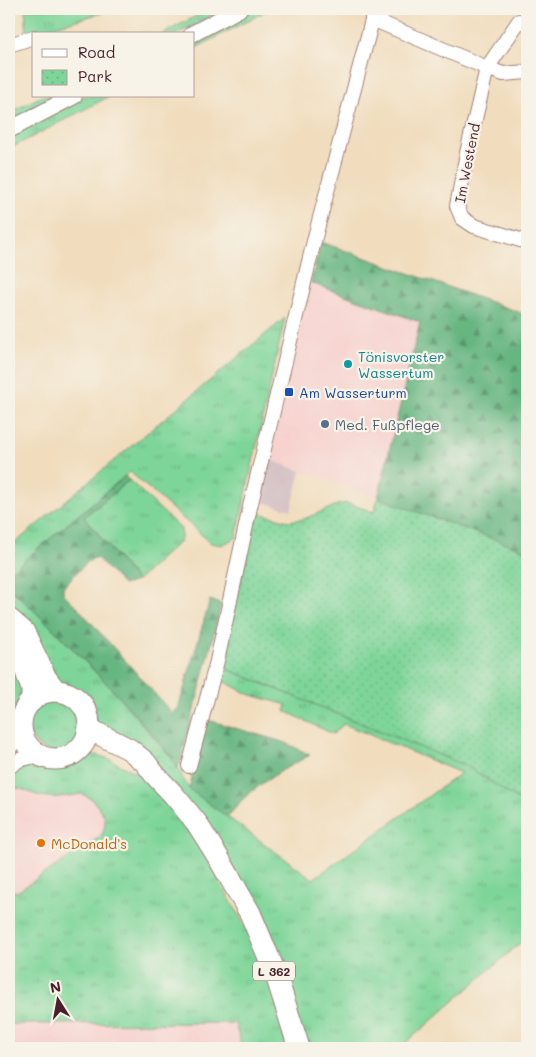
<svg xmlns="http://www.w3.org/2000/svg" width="536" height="1057" font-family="Mali,sans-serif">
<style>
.built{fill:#f7d0cd}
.industrial{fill:#d2bec3}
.grass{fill:url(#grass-tufts);stroke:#647a62}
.forest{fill:url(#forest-firs);stroke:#586a56}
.park{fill:url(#park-dots);stroke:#647a62}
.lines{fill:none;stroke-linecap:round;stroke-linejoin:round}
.minor-casing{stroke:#9e7e74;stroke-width:16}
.tertiary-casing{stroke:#9e7e74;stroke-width:18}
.primary-casing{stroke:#9e7e74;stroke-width:23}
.minor{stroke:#fff;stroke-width:14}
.tertiary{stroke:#fff;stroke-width:16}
.primary{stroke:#fff;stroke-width:21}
.culture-dot{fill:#0f9aa8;stroke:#f7f3e8;stroke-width:2}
.transit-dot{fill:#1a4fb4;stroke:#f7f3e8;stroke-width:2}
.service-dot{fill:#5c6f8a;stroke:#f7f3e8;stroke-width:2}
.food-dot{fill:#e8710a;stroke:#f7f3e8;stroke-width:2}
.labels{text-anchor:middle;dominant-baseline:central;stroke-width:4.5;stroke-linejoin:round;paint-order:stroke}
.shield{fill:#f7f3e8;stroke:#7e5f64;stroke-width:1}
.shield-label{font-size:12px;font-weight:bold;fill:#4a1f2b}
.street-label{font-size:14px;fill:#4a1f2b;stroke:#f7f3e8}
.culture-label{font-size:14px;fill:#0d838f;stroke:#f7f3e8;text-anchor:start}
.transit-label{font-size:14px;fill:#164399;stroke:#f7f3e8;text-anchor:start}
.service-label{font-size:14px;fill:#4e5e75;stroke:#f7f3e8;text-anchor:start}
.food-label{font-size:14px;fill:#c56008;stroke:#f7f3e8;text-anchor:start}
</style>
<defs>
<pattern id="grass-tufts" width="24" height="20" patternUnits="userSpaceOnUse" patternTransform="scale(1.25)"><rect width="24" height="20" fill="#7ed599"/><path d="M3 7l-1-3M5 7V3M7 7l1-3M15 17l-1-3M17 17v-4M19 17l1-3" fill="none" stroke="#6eb684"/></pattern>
<pattern id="forest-firs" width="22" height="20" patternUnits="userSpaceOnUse" patternTransform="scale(1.25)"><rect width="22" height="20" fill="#66b681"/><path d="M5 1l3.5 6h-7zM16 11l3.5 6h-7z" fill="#56936a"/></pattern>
<pattern id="park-dots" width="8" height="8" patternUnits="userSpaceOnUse" patternTransform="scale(1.25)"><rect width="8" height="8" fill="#7ed599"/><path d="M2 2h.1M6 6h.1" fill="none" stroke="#6eb684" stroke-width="1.8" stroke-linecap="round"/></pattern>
</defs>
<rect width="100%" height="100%" fill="#f7f3e8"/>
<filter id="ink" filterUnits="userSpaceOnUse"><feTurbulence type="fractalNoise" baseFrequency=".02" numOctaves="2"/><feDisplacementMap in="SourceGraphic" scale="10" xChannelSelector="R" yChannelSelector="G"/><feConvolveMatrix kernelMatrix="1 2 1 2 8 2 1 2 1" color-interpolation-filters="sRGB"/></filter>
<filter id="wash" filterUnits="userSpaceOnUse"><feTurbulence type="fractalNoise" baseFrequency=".0096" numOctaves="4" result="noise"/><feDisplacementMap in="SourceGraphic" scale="20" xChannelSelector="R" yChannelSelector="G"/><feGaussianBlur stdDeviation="1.12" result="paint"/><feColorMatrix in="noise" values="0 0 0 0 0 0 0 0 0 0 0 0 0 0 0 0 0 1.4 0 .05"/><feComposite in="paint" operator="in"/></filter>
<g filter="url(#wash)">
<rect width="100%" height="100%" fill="#f1ddbe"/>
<!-- built -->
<g class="built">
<path d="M311 283 420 322 378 498 268 459Z"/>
<path d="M9 788 21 789 37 795 53 798 82 794 92 799 105 815V822L104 830 101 836 17 892 9 889Z"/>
<path d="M235 1023 242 1048H9V1024Z"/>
</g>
<!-- industrial -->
<path class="industrial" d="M268 459 301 471 291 510 259 501Z"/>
<!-- grass -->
<g class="grass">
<path d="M25 9H116L27 34Z"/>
<path d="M210 9H225L177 34H162Z"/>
<path d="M252 9H270L194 49V39Z"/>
<path d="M42 96H57L9 121V113Z"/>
<path d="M84 96H110L9 149V136Z"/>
<path d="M285 318 236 538 221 545 211 543 130 472 9 573V548Z"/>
<path d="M129 480 181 529V540L137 581 84 517Z"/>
<path d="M9 587 48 624 112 689 173 760 189 789 313 879 461 773 344 724 333 734 285 711 287 705 248 694 219 679 222 667 469 767 527 806V937L400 1048H307L222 849 99 727 92 717 88 705 81 696 70 689 61 686 25 627 9 605Z"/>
<path d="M9 639 24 701 18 710 16 717 15 728 9 742V688L11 685 9 676Z"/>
<circle cx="55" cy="726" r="26"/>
<path d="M87 755H97L109 759 136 773 151 784 183 818 261 953 291 1048H242L235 1023 9 1024V889L17 892 101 836 104 830 105 822 104 815 92 799 82 794 53 798 37 795 21 789 9 787V775L22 766 24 768 26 762H38L52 766 70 762Z"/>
</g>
<!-- forest -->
<g class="forest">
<path d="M321 242 527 315V551L378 498 420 322 311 283Z"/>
<path d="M125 476 129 480 84 517 137 581 123 585 99 560C98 559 97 558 95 558 89 558 68 582 63 587V593L78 608 172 713 178 709 210 600 221 604 207 662 178 769C167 749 150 732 135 715 96 670 53 628 9 587V573Z"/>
<path d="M208 720 286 743 310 755C286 768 260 782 240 802 236 807 232 812 227 817L189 789Z"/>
</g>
<!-- park -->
<path class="park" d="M378 498 527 551V806L469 767 222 667 256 512 288 521 304 519 337 505 347 503 374 512Z"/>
</g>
<g filter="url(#ink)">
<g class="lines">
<defs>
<g id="minor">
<path d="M372 19 487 68 503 74 527 72"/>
<path d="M519 21 487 68 467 153 457 206 462 218 474 226 527 242"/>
<path d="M9 45 34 37"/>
<path d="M9 750 21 728"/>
<path d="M189 766 217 661 250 507 315 237 375 9"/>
<path d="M9 767 19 760 39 755"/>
</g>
<g id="tertiary">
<path d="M192 34 239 9"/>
<path d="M9 130 74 96"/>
</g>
<g id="primary">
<path d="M9 619 24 632 46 678 56 691"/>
<path d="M15 640 32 689V701"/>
<circle cx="55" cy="725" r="34"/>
<path d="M89 729 129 749 145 762 155 775 173 794 196 822 218 857 250 913 275 972 299 1048"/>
</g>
</defs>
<!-- minor casing -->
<use href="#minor" class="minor-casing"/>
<!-- tertiary casing -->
<use href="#tertiary" class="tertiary-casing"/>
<!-- primary casing -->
<use href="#primary" class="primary-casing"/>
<!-- minor -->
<use href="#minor" class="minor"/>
<!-- tertiary -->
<use href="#tertiary" class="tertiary"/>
<!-- primary -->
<use href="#primary" class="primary"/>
</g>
</g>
<!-- markers -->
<circle class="culture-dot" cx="348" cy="364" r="5"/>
<rect class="transit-dot" x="284" y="387" width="10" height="10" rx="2.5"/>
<circle class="service-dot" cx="325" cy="424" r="5"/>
<circle class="food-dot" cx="41" cy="843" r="5"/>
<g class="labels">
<!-- shield labels -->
<rect class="shield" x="253" y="961.5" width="42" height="19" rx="4"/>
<g class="shield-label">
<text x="274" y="971">L 362</text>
</g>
<!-- street labels -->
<g class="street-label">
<text transform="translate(467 163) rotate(-79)">Im Westend</text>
</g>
<!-- culture labels -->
<g class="culture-label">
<text x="358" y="356">Tönisvorster<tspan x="358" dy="16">Wassertum</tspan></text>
</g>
<!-- transit labels -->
<g class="transit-label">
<text x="299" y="392">Am Wasserturm</text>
</g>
<!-- service labels -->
<g class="service-label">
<text x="335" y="424">Med. Fußpflege</text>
</g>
<!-- food labels -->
<g class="food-label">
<text x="51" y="843">McDonald's</text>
</g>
</g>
<!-- margin -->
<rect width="536" height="1057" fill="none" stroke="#f7f3e8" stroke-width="30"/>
<!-- legend -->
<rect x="32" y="32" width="162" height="65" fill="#f7f3e8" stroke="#b29e9c"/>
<rect x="42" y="49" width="25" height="8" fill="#ffffff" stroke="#b29e9c"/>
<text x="78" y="58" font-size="15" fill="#4a1f2b">Road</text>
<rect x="42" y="70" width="25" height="15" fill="url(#park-dots)" stroke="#b29e9c"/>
<text x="78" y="82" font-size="15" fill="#4a1f2b">Park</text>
<!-- north arrow -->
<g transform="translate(58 1000) rotate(349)" stroke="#f7f3e8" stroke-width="4" paint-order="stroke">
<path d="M0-4L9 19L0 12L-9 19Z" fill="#4a1f2b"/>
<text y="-8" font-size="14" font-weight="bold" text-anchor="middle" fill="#4a1f2b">N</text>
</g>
</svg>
